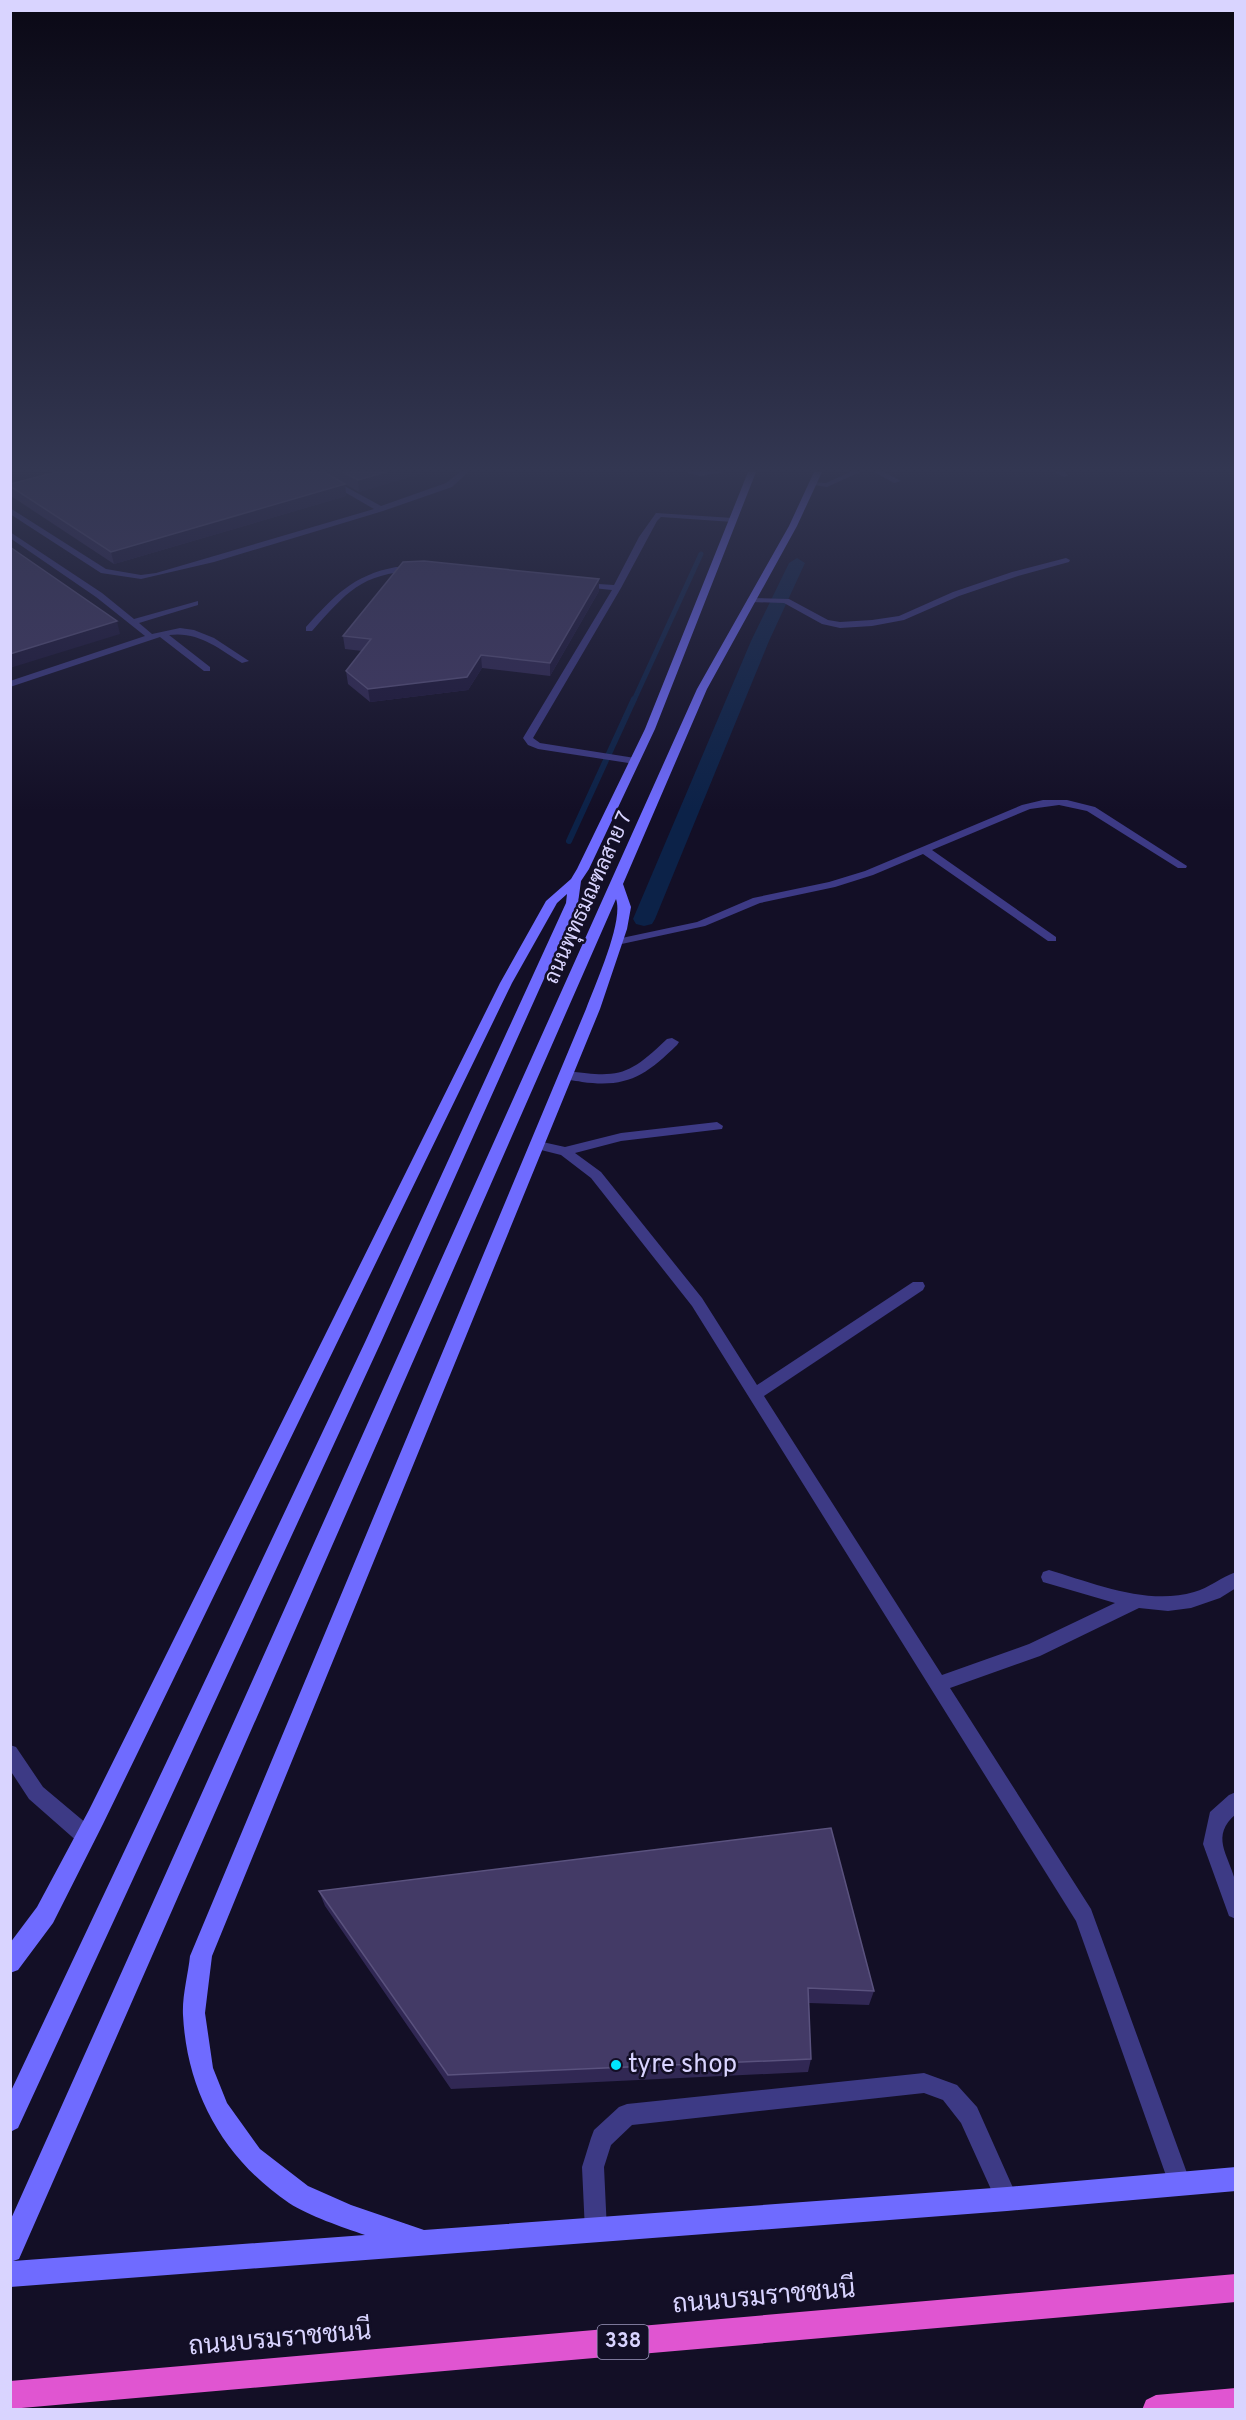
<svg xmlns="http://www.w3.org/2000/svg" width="1246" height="2420" font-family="Overpass,Sarabun,sans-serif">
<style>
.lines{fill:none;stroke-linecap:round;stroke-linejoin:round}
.stream-far1{stroke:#0c2248;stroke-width:5}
.stream{stroke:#0c2248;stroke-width:6}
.canal{fill:#0c2248;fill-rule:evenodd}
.service{fill:#3d3a85;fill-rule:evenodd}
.minor{fill:#3d3a85;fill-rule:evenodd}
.secondary{fill:#6f6bff;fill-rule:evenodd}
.trunk{fill:#e055d1;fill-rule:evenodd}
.wall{fill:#312854}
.shaded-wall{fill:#1d163a}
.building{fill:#433a66;stroke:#5a527e;stroke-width:1.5}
.poi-dot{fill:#00e5ff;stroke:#130f26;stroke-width:2}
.labels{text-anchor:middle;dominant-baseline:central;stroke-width:5;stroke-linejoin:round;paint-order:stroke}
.shield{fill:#130f26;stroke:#9e99be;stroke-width:1.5}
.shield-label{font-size:20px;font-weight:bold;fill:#d9d4ff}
.street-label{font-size:21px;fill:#d9d4ff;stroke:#130f26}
.near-poi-label{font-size:26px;fill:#d9d4ff;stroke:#130f26;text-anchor:start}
.near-street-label{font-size:26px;fill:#d9d4ff;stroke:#130f26}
</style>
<rect width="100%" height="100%" fill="#130f26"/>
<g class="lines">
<!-- stream-far1 -->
<path class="stream-far1" d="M634 700 701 554"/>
<!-- stream -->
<path class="stream" d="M569 841 634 699"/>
<!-- canal -->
<path class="canal" d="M797 558 805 563 769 641 655 919 652 924 644 926 636 924 633 919 751 641 789 563Z"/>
<!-- service -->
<g class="service">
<path d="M310 472H319L381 506 446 483 460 472H468L452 487 383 511 214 562 141 579 101 573 10 514V508L106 569 141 575 156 573 374 509Z"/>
<path d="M686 472H725L700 476Z"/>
<path d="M850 472H860L827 487 808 484 812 482 826 483Z"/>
<path d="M874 472H884L901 481 894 483Z"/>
<path d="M1055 472H1064L1068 475 1064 477Z"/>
<path d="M656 513 733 518 737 520 733 522 661 517 657 521 621 588 533 738 540 743 635 758 640 761 635 764 538 749 528 745 523 738 612 590 583 587 579 585 583 583 614 585 639 537Z"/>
<path d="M10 532 102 593 134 619 198 601V605L139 623 152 634 180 628 194 630 214 638 249 661 242 663C218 648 198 631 169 635L210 667V671H204L160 637 10 687V681L145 636 96 597 10 538Z"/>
<path d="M1066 558 1070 560 1069 562 1018 576 959 596 904 620 872 626 840 628 822 624 784 603 751 602 747 600 751 598 789 599 828 620 840 622 872 620 899 616 953 592 1012 572Z"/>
<path d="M396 567H415L419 569 415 571C361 573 346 593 312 631H306V627C334 596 353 575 396 567Z"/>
<path d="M1043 800H1067L1095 807 1187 866 1186 868H1178L1087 811 1059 805 1030 809 932 850 1056 937V941H1048L923 854 873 875 835 887 760 903 705 926 617 945 611 942 617 939 697 922 753 898 829 882 865 871 1022 805Z"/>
<path d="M717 1122 723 1126 722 1129 621 1141 575 1153 601 1172 702 1298 757 1385 913 1282H923L925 1286 923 1290 764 1396 942 1675 1029 1644 1115 1603 1043 1582 1041 1577 1043 1572 1049 1570C1093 1583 1148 1606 1194 1592 1209 1588 1221 1577 1236 1572V1588L1220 1598 1191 1608 1168 1611 1139 1608 1040 1656 950 1688 1091 1909 1191 2184 1188 2192 1180 2195 1172 2192 1169 2184 1076 1921 692 1306 591 1178 561 1155 533 1148 532 1145 538 1141 565 1147 621 1133Z"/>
<path d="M10 1745 16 1747 43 1787 93 1829 95 1836 93 1843 86 1845 79 1843 29 1799 10 1770Z"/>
<path d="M1236 1792V1814C1210 1836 1228 1854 1235 1880 1238 1891 1236 1906 1236 1919L1229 1916 1203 1844 1210 1812 1229 1795Z"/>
<path d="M924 2073 957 2085 977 2107 1018 2199 1015 2207 1007 2210 999 2207 961 2123 943 2100 924 2093 632 2125 611 2145 604 2167 607 2231 604 2239 596 2242 588 2239 585 2231 582 2167 591 2138 594 2130 619 2107 627 2104Z"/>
</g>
<!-- minor -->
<path class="minor" d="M672 1038 679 1042 677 1045C645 1076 627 1088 582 1082 574 1080 565 1081 560 1075L567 1071C620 1078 628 1076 667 1039Z"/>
<!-- secondary -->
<g class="secondary">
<path d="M748 472H756L655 729 589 869 581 881 578 903 382 1340 18 2128 10 2132V2093L366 1340 566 903 567 894 557 903 512 983 103 1824 53 1923 18 1970 10 1973V1943L37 1907 89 1810 500 983 546 901 571 879 577 869 645 729Z"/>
<path d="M814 472H822L797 526 707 689 623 884 631 907 627 929 600 1009 212 1956 205 2013 213 2068 227 2103 260 2149 308 2186 351 2205 424 2230 1007 2187 1236 2167V2191L1007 2211 10 2287V2221L697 689 789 526ZM616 899C624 921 595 985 586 1009L190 1956C188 1975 182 1996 183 2015 187 2093 224 2159 289 2203 309 2216 342 2227 365 2235L13 2261 19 2259Z"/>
</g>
<!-- trunk -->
<g class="trunk">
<path d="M1236 2274V2302L10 2409V2381Z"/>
<path d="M1236 2388V2410H1142L1146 2400 1156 2395Z"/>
</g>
</g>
<!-- wall -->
<g class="wall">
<path d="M56 472H426L359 492 332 477 345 484 346 496 114 564 11 496 10 484Z"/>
<path d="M599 591 550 676 482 668 468 690 370 702 348 684 346 671 362 651 345 649 343 636Z"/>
<path d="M319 1891 874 1991 869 2005 809 2003 811 2059 808 2072 451 2089 325 1906Z"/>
</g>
<!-- shaded-wall -->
<g class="shaded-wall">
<path d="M386 472H426L359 492 358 480Z"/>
<path d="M345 484 346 496 114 564 111 552Z"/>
<path d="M599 579V591L550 676V663Z"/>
<path d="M117 621 120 634 10 668V654Z"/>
<path d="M481 655 482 668 468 690 370 702 368 689Z"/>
</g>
<!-- building -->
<g class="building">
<path d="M56 472H324L345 484 111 552 10 486V484Z"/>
<path d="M343 472H386L358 480Z"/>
<path d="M10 547 117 621 10 654Z"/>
<path d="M424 561 599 579 550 663 481 655 467 677 368 689 346 671 371 639 343 636 403 562Z"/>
<path d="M831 1828 874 1991 808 1988 811 2059 448 2075 319 1891Z"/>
</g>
<!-- sky -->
<linearGradient id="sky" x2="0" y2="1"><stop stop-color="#0a0815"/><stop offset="0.58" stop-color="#333752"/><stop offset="1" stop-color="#333752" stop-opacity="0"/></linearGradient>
<rect width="1246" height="811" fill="url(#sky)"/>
<!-- markers -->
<circle class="poi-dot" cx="616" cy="2065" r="6"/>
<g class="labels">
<!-- shield labels -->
<rect class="shield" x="597.5" y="2325" width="51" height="34" rx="4.5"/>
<g class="shield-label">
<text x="623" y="2342">338</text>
</g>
<!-- street labels -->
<g class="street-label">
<text transform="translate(589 898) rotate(-66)">ถนนพุทธมณฑลสาย 7</text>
</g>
<!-- near-poi labels -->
<g class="near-poi-label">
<text x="628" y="2065">tyre shop</text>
</g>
<!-- near-street labels -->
<g class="near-street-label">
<text transform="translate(764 2298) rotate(-5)">ถนนบรมราชชนนี</text>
<text transform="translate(280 2340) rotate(-5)">ถนนบรมราชชนนี</text>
</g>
</g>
<!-- border -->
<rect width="1246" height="2420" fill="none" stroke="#d9d4ff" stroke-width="24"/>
</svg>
